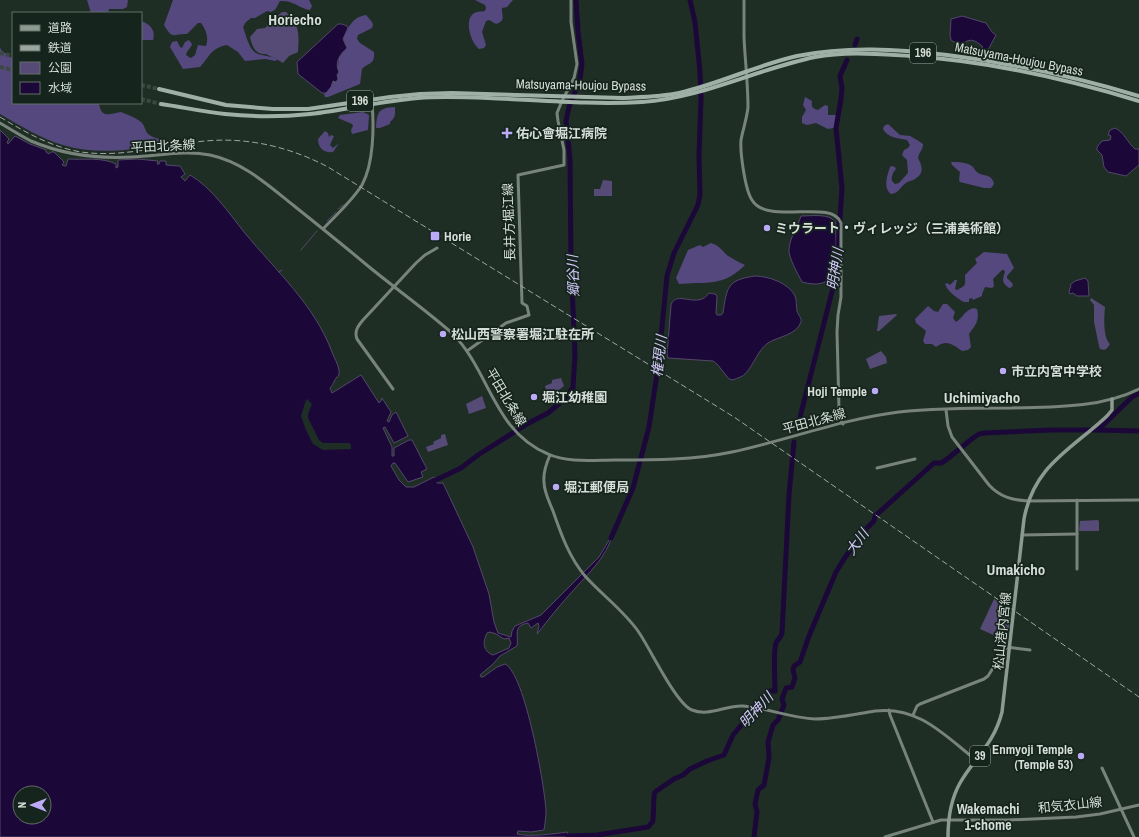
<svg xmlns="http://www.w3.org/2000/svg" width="1139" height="837" font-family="'Archivo Narrow','Noto Sans JP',sans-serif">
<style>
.green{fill:#564b77}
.forest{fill:#55487e}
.water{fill:#1b0839;stroke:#534869;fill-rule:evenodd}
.pier{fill:#1f2e25}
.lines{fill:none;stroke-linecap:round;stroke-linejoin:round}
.stream{stroke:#534869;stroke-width:1}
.river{stroke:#1b0839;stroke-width:5}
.highway-tunnel{stroke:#3a4840;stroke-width:4;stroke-dasharray:4 2;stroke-linecap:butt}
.secondary{stroke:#77837b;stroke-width:3}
.primary{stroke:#8c9b92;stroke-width:3.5}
.highway{stroke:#9fb1a6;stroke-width:4}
.rail{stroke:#9ca7a0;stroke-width:1;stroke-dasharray:6 3;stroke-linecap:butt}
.poi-dot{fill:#bbaaf6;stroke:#15241c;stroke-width:1.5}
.labels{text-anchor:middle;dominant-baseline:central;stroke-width:3.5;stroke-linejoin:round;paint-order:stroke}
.shield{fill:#15241c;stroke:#9ba6a0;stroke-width:1}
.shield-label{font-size:12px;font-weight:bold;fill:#d5ded8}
.street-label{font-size:13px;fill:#d5ded8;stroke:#15241c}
.poi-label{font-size:13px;font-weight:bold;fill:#d5ded8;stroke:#15241c;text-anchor:start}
.water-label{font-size:14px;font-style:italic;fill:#d4c9fc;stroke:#15241c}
.neighbourhood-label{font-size:14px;font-weight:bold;fill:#d5ded8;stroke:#15241c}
.quarter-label{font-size:15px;font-weight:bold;fill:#d5ded8;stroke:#15241c}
</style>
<rect width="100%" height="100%" fill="#1f2e25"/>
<!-- green -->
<g class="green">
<path d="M282 12H286C300 25 299 34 298 52L289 56 283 63C277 59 271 57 266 54 255 55 252 46 250 37L257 29 265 28 275 18Z"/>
<path d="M603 180 612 181V196H594V189H600Z"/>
<path d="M1091 298 1105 307C1104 316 1103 338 1110 344 1107 349 1105 351 1100 349L1099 346 1094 322V305L1090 300Z"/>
<path d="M896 314 897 315 879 331H877L879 316Z"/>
<path d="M881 351 886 357 887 363 870 369 866 359Z"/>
<path d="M561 378 564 386 548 398 545 386 552 383V380Z"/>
<path d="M482 396 486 408 469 414 466 404Z"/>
<path d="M445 434 448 445 428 452 426 447 434 444 433 442 441 438V435Z"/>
<path d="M1098 520 1099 522V531H1079L1080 521Z"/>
<path d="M994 599 1011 611 1007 641 980 629Z"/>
</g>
<!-- forest -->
<g class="forest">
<path d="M87 0H128L127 7 123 9H109L108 13H91Z"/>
<path d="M173 0H309L312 6 310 10C298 8 294 0 280 1L275 10 271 12 267 11 255 18H251L246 22 243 27C246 35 249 51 258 54 265 56 271 56 277 59L276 61 265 59 245 61 238 52 227 45C211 48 210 56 200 67L183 69 170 47 172 42 177 41 180 47 182 48 185 42 189 40 192 44C191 48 187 50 186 55L189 57 191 58 195 55 198 45 206 46C209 37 206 30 201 23H198L187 34C174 33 173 41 164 25Z"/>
<path d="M475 0H513L507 7 502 8C501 15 507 20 496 24L489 20 486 21 482 32 486 45 484 48 479 49C471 43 464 21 473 14 476 11 481 12 485 11L486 8 485 5Z"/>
<path d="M366 15 372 22 373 25 372 28 358 35 357 39 360 43 374 52C375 65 369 62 362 69L360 84 328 97H325L324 94 326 93 337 75 339 57 347 48 343 39C348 28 352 17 366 15Z"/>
<path d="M141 21C150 24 156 30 153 40H141Z"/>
<path d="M0 47 1 50 13 59V103H99C101 119 109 114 121 112 126 114 139 119 142 123 146 128 145 133 151 136 158 140 165 139 172 141L170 144C135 149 98 156 63 145 42 139 19 125 0 114Z"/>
<path d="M805 97 812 101C811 107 813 109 818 110L825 105 828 106V115H837L834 128 828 129 816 123 807 125 802 123V117L806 110 803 105Z"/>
<path d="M395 107C395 114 396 117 390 122V124L380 128H376C377 111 379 108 395 107Z"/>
<path d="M363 112 369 115 368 130 352 134 351 130 353 126 352 124 338 118 340 115Z"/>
<path d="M888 124 900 135 910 136 917 140 923 144C923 150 919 152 918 158 922 166 925 173 915 179 912 181 908 181 906 183 900 187 899 193 891 194 883 188 887 176 890 167L892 166 895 167 896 169C893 172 891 177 892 181L895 184 899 183 908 173 907 160 902 155 904 150 908 148 910 145 907 140C898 138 888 138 883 129L884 126Z"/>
<path d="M325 131 328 133 329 137 331 135 334 136 330 145 333 148 339 143 333 152C324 153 318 148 318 139Z"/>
<path d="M951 162C959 162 967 162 973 167 975 170 976 172 980 174 987 176 992 175 994 184L991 188H984L960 182 959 180 960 172 952 165Z"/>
<path d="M711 243C722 246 723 254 730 257 735 260 740 263 745 265 729 281 717 283 695 283 690 283 684 284 679 284L676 278 688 250 700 245 703 247Z"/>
<path d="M984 252 1007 254 1014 268 1007 276V278L1013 284 1012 287 1009 288C1002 283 1002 280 1005 272L1004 270H1002L993 279 994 286 992 288 985 287 982 294V296L973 300 972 298 969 299V302H964C957 298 948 292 945 284L947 283 950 285 955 280H957L955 289 957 290C967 285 965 285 965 275L977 263 975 259Z"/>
<path d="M943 304H947L955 312 953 318 956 322C963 318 968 305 977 309 980 320 975 326 969 334L971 347 968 350 962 351C953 344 946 339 936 347L932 344H925L923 341 926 331 916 323 915 319 928 306 934 311 938 312Z"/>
</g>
<!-- water -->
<g class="water">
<path d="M962 16 986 23 992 32 996 35 987 52 983 49 982 46C976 41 970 37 963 44L954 42 951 40 950 35 951 19Z"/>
<path d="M338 24H342L347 26 348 28 343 39 347 48C340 54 334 63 339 72L337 75 338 79 336 82 333 81 331 87 326 93H322L298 74 297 62Z"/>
<path d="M1115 128C1124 132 1127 142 1135 149H1139V165L1126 176 1108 172 1104 167 1102 155 1097 150V147L1102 141 1110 140 1111 137 1110 135H1108L1110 130Z"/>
<path d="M0 130 9 139 7 142 8 144 15 136 30 144 46 150V152L49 154 51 152H54L64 162 62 165 65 166H66L68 159C82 160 103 157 116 164V168L118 167V160L137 159 158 161 157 164H159L160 161H166V165L180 166 185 174 181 177 185 181 190 175C211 187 229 213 244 232 276 271 314 304 332 352 335 360 340 367 339 375 334 379 334 384 330 388L332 393 361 375 379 403 381 401 382 398 391 412 387 421 389 422 392 415 396 412 408 436 394 443 385 427 383 428 392 447V456H394V448L409 440H412L427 469 421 472 423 477 408 482 395 463H393L391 466 399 480 406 487H414L434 477 437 483H443L473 547 489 594 494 622 498 633 511 637 512 631 515 626 541 615 599 557 614 532C605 560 589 572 571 593 559 606 548 620 537 634L539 626 538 623 531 628 528 623C512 626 519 635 517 646L500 656 493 664 480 675 481 677H483L497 667 505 664C525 673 545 788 546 811 546 817 545 823 544 830L531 832 518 831 517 834C530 837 553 834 567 832L568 837H0ZM490 632 496 634 504 639 509 638 511 643 509 648 493 655C482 651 483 641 487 633ZM20 793H44V817H20Z"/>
<path d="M801 216C811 216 830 213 835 222 836 230 836 239 836 247 836 273 832 290 802 282 798 274 788 257 789 249 790 237 798 226 801 216Z"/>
<path d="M755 276C768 276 789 283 795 296 797 301 796 306 797 311 798 315 802 318 801 322 797 335 777 337 768 343 758 350 754 364 746 373 743 377 737 378 733 380L729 379 717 364 713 361 668 358 667 355 671 305C676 289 698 310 709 293L715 294 717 296 716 313 717 315H721L723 313C727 287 727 280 755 276Z"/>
<path d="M1085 278 1088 281 1089 296H1077L1073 293 1070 294 1069 292 1070 288 1071 287 1070 285 1075 281Z"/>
</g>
<!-- pier -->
<path class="pier" d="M307 399 312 404 308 414V418L319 440 323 443H349L351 445V449L323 450 313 444 306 430 301 416 306 400Z"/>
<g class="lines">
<!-- stream -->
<g class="stream">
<path d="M338 209 343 205"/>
<path d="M327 221 336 212"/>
<path d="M301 250 317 231"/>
<path d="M279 272 282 270"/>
</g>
<!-- river -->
<g class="river">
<path d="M855 45 857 39"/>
<path d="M797 429 838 268 839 233 842 188 836 128 841 99 842 88 840 76 847 60"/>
<path d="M1098 430 1131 398 1139 393"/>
<path d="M436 480 461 468 478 455 527 424 548 413 560 403 573 388 575 354 571 263 570 159 566 121 569 107 580 79 581 71 582 64 578 32 576 0"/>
<path d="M611 538 633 488 649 427 658 367 667 276 674 253 698 205 700 194 699 156 701 98 700 72 695 22 690 0"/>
<path d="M568 836 597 835 648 827 653 821 654 796 655 792 674 779 683 775 690 769 707 761 724 755 733 735 770 691H775C775 681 773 651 776 643 778 639 781 638 782 633L789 495 794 442"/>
<path d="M754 837 757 812 755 804 758 790 764 785 769 758 768 742 773 725 778 720 784 705 782 699 786 688 792 687 795 678 793 670 794 666 800 662 809 636 836 572 844 559 861 534 874 521 875 516 934 463H941L946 460 973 438 979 434 985 433 1051 430H1098L1139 431"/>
</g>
<!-- highway-tunnel -->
<g class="highway-tunnel">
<path d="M0 53 13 56"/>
<path d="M0 67 13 70"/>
<path d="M141 85 159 89"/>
<path d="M141 99 161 104"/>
</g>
<!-- secondary -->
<g class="secondary">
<path d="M744 0C744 12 744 25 744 37 745 60 748 84 748 107 747 118 743 129 741 140 740 152 745 190 752 200 767 226 832 198 841 223V297L838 315 837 332 839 409 840 418 843 424"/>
<path d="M0 123C10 129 21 136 31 141 64 155 97 159 132 157 159 156 184 150 210 155 243 162 268 185 293 205 318 225 343 245 368 266 396 289 426 310 453 334 490 372 494 432 548 454 568 463 593 460 615 460 655 460 694 460 732 452 788 440 842 419 899 412 935 408 975 408 1012 408 1055 407 1100 408 1139 389"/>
<path d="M323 229C336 215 352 201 362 185 374 163 374 126 372 103"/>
<path d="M467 351 506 323 529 315 527 306 522 303 518 175 564 165V150L558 121 557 113 562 101 574 78 577 64 571 22V0"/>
<path d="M393 389 357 339C354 331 358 326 363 320L416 263 425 255 437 248"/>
<path d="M946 410 948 426 952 437 989 485C1000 497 1012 500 1028 501L1139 500"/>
<path d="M550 455C546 464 543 472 544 482 544 492 549 501 553 511 561 534 569 557 585 576 602 595 623 610 638 631 650 648 676 704 692 710 709 717 726 705 743 706 767 708 791 718 815 719 835 719 856 714 875 711 919 706 944 735 976 760"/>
<path d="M877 468 915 459"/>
<path d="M1077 500V569"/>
<path d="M1022 535 1077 534"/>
<path d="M889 710 890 715 933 822"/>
<path d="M913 715 917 706 920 704 984 679 988 676 1005 649 1007 647 1030 650"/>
<path d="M1102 768 1134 837"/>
<path d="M885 837 941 820H1008L1076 817 1100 814 1139 805"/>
</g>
<!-- primary -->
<path class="primary" d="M948 837C948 819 951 799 960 783 975 757 994 744 1002 712L1024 519C1034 465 1071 450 1107 416L1112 410V399"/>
<!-- highway -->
<g class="highway">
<path d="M159 89 226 105 273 109H308L390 97 420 94 452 93 622 98C641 97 660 97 679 93 719 84 757 65 797 56 847 46 897 49 947 55 1012 63 1076 77 1139 96"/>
<path d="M161 104C182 107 204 112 225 114 253 117 282 117 310 114 346 110 382 101 418 98 441 96 465 97 488 98 539 100 591 105 642 102 702 98 757 69 815 57 846 51 878 54 910 56 988 61 1064 78 1139 101"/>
</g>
<!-- rail -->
<path class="rail" d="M0 117C25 132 51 147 81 152 123 158 163 145 205 141 248 137 290 147 328 167L734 417 1139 697"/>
</g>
<!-- markers -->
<g class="poi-dot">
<path d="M505 127h4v4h4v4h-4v4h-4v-4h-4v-4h4z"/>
<circle cx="767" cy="228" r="4"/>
<rect x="430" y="231" width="10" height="10" rx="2"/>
<circle cx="443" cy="334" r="4"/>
<circle cx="1003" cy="371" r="4"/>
<circle cx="875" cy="391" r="4"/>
<circle cx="534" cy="397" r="4"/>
<circle cx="556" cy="487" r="4"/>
<circle cx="1081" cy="756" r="4"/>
</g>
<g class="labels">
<!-- shield labels -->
<g class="shield">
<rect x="910" y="43" width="26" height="20" rx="3"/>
<rect x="347" y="91" width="26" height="20" rx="3"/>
<rect x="970" y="746" width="20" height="20" rx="3"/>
</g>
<g class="shield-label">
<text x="923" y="53">196</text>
<text x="360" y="101">196</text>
<text x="980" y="756">39</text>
</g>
<!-- street labels -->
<g class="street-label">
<text transform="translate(1019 59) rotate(11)">Matsuyama-Houjou Bypass</text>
<text transform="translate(581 85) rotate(1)">Matsuyama-Houjou Bypass</text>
<text transform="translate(163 146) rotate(-3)">平田北条線</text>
<text transform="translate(509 222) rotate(-92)">長井方堀江線</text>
<text transform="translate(506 397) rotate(59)">平田北条線</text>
<text transform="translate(814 421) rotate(-15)">平田北条線</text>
<text transform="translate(1002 631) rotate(-84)">松山港内宮線</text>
<text transform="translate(1070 805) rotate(-6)">和気衣山線</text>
</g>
<!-- poi labels -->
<g class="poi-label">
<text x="516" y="133">佑心會堀江病院</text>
<text x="775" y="228">ミウラート・ヴィレッジ（三浦美術館）</text>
<text x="444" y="236">Horie</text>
<text x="451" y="334">松山西警察署堀江駐在所</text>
<text x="1011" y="371">市立内宮中学校</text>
<text x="867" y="391" text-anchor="end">Hoji Temple</text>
<text x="542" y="397">堀江幼稚園</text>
<text x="564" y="487">堀江郵便局</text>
<text x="1073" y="749" text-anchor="end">Enmyoji Temple<tspan x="1073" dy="15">(Temple 53)</tspan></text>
</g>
<!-- water labels -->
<g class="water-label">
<text transform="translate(835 269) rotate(-81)">明神川</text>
<text transform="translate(573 276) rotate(-92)">郷谷川</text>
<text transform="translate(659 356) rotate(-83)">権現川</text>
<text transform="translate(857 542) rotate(-54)">大川</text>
<text transform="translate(756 710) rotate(-47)">明神川</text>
</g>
<!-- neighbourhood labels -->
<g class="neighbourhood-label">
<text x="988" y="809">Wakemachi<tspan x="988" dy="16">1-chome</tspan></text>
</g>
<!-- quarter labels -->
<g class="quarter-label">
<text x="295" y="19">Horiecho</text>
<text x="982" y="397">Uchimiyacho</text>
<text x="1016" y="569">Umakicho</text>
</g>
</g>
<!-- legend -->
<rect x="12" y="12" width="130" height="92" fill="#15241c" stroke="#626e67"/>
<rect x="20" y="25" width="20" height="6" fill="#8c9b92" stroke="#626e67"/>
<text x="48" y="32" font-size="12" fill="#d5ded8">道路</text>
<rect x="20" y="45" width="20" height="6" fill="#9ca7a0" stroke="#626e67"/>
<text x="48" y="52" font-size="12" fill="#d5ded8">鉄道</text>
<rect x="20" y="62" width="20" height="12" fill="#564b77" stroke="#626e67"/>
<text x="48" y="72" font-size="12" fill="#d5ded8">公園</text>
<rect x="20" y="82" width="20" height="12" fill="#1b0839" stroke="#626e67"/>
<text x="48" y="92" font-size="12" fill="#d5ded8">水域</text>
<!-- north arrow -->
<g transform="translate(32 805) rotate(270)"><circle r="19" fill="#15241c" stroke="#626e67"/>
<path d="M0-3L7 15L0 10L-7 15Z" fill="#bbaaf6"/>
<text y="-6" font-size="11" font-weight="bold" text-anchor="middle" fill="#d5ded8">N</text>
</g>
</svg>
